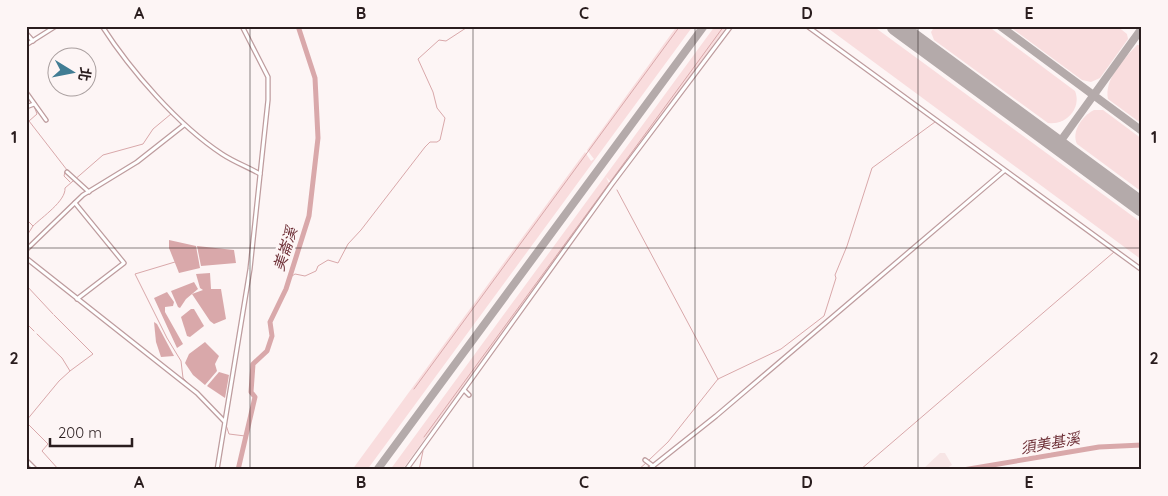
<svg xmlns="http://www.w3.org/2000/svg" width="1168" height="496" font-family="Quicksand,'Noto Sans TC',sans-serif">
<style>
.built{fill:#f7e5e5}
.green{fill:#f9ddde}
.water{fill:#d9a8aa}
.lines{fill:none;stroke-linecap:round;stroke-linejoin:round}
.stream{stroke:#d9a8aa;stroke-width:1}
.river{stroke:#d9a8aa;stroke-width:5}
.taxiway{stroke:#b4aaaa;stroke-width:8}
.runway{stroke:#b4aaaa;stroke-width:19}
.minor-casing{stroke:#be9c9e;stroke-width:5.5}
.minor{stroke:#fff;stroke-width:3}
.grid{fill:none;stroke:#2a1d1e;stroke-width:1;stroke-opacity:0.55}
.labels{text-anchor:middle;dominant-baseline:central;stroke-width:5;stroke-linejoin:round;paint-order:stroke}
.water-label{font-size:15px;font-style:italic;fill:#6f3138;stroke:#fdf5f5}
.neatline{fill:none;stroke:#2a1d1e;stroke-width:2}
.grid-label{font-size:16px;text-anchor:middle;font-weight:bold;fill:#2a1d1e}
</style>
<rect width="100%" height="100%" fill="#fdf5f5"/>
<!-- built -->
<path class="built" d="M940 453H945L952 465 944 470H922Z"/>
<!-- green -->
<g class="green">
<path d="M677 26H693L367 470H352L585 152 591 161 594 159 587 150Z"/>
<path d="M715 26H727L612 183 606 177 610 185 402 470H390Z"/>
<path d="M825 26H873L1142 223V260Z"/>
<path d="M935 26H988L1075 91C1082 108 1066 126 1048 123L934 40 931 32Z"/>
<path d="M1009 26H1117L1127 34 1128 39 1100 78 1091 82 1082 80Z"/>
<path d="M1137 45H1142V124L1108 99C1104 79 1124 59 1137 45Z"/>
<path d="M1094 110H1103L1142 139V192L1077 144C1071 132 1082 116 1094 110Z"/>
</g>
<!-- water -->
<g class="water">
<path d="M169 240 196 246 200 268 179 273 169 248Z"/>
<path d="M197 246 234 250 236 263 201 266Z"/>
<path d="M210 273 211 289H221L226 319 214 324 210 321 192 294 203 290 200 288 196 274Z"/>
<path d="M194 282 198 289 186 299 180 308 178 307 171 291Z"/>
<path d="M167 292 174 302 173 306 165 307V312L183 344 177 348 154 298Z"/>
<path d="M191 309H194L204 326 190 337 187 336 181 317Z"/>
<path d="M154 322 157 324 174 356 161 357 156 342Z"/>
<path d="M205 342 219 356 215 364 217 371 205 385 193 375 185 363 189 354Z"/>
<path d="M219 372 229 375 225 398 207 386Z"/>
</g>
<g class="lines">
<!-- stream -->
<g class="stream">
<path d="M298 27V26"/>
<path d="M26 95 30 101"/>
<path d="M34 106 37 114 29 121 67 170"/>
<path d="M65 172 64 176 70 182"/>
<path d="M617 190 718 379"/>
<path d="M26 219 33 226 26 237"/>
<path d="M33 226C42 217 66 201 65 188L103 155 143 144 153 129 171 114"/>
<path d="M175 262 135 274 167 338 181 361 183 378 195 390"/>
<path d="M289 278 295 274 305 276 316 271 318 266 328 260 338 263 348 244 361 230 425 147 430 142H437L440 140 445 118 437 108 433 92 418 59 439 40 446 41 469 26"/>
<path d="M26 285 53 314"/>
<path d="M54 315 93 354 70 371"/>
<path d="M26 323 34 331"/>
<path d="M414 389 680 26"/>
<path d="M204 398 223 418"/>
<path d="M26 421 59 381 70 371 62 358 37 334"/>
<path d="M26 422 48 444 42 451 59 470"/>
<path d="M226 425 229 434 245 436"/>
<path d="M424 437 724 26"/>
<path d="M649 460 668 442 718 379 781 349 824 316 836 278 835 275 847 246 872 168 935 122"/>
<path d="M419 470 423 451"/>
<path d="M638 470 646 463"/>
<path d="M860 470 1114 252"/>
</g>
<!-- river -->
<g class="river">
<path d="M238 470 255 397 251 392 253 364 267 351 272 336 270 322 286 289 309 216 318 138 315 78 298 26"/>
<path d="M963 470 1099 447 1142 445"/>
</g>
<!-- taxiway -->
<g class="taxiway">
<path d="M1000 26 1142 131"/>
<path d="M1057 146 1142 28"/>
<path d="M377 470 704 26"/>
</g>
<!-- runway -->
<path class="runway" d="M896 26 1142 207"/>
<defs>
<g id="minor">
<path d="M102 26C131 71 178 125 222 154 234 162 248 167 260 174"/>
<path d="M807 26 1142 270"/>
<path d="M26 33 33 41"/>
<path d="M26 45 56 26"/>
<path d="M26 92 46 120"/>
<path d="M26 107 34 104"/>
<path d="M67 172 89 192"/>
<path d="M75 203 124 263 77 299"/>
<path d="M26 250 83 195 137 162 184 125"/>
<path d="M26 258 197 393 224 421"/>
<path d="M464 390 469 395"/>
<path d="M26 460 36 470"/>
<path d="M645 460 653 466"/>
<path d="M217 470 250 269 268 100V77L242 26"/>
<path d="M406 470 612 184 731 26"/>
<path d="M648 470 716 416 1004 171"/>
</g>
</defs>
<!-- minor casing -->
<use href="#minor" class="minor-casing"/>
<!-- minor -->
<use href="#minor" class="minor"/>
</g>
<!-- grid -->
<path class="grid" d="M250 26V470M473 26V470M695 26V470M918 26V470M26 248H1142"/>
<g class="labels">
<!-- water labels -->
<g class="water-label">
<text transform="translate(285 249) rotate(-72)">美崙溪</text>
<text transform="translate(1050 443) rotate(-10)">須美基溪</text>
</g>
</g>
<!-- border -->
<rect width="1168" height="496" fill="none" stroke="#fdf5f5" stroke-width="55"/>
<!-- north arrow -->
<g transform="translate(72 72) rotate(100)"><circle r="24" fill="#fdf5f5" stroke="#a99f9f"/>
<path d="M0-4L9 19L0 12L-9 19Z" fill="#417d94"/>
<text y="-8" font-size="14" font-weight="bold" text-anchor="middle" fill="#2a1d1e">北</text>
</g>
<!-- scale -->
<path d="M50 438v8h82v-8" fill="none" stroke="#2a1d1e" stroke-width="2.5"/>
<text x="58" y="438" font-size="15" fill="#2a1d1e" stroke="#fdf5f5" stroke-width="4" paint-order="stroke">200 m</text>
<rect x="28" y="28" width="1112" height="440" class="neatline"/>
<g class="grid-label">
<text x="139" y="19">A</text>
<text x="361" y="19">B</text>
<text x="584" y="19">C</text>
<text x="807" y="19">D</text>
<text x="1029" y="19">E</text>
<text x="14" y="143">1</text>
<text x="1154" y="143">1</text>
<text x="14" y="364">2</text>
<text x="1154" y="364">2</text>
<text x="139" y="488">A</text>
<text x="361" y="488">B</text>
<text x="584" y="488">C</text>
<text x="807" y="488">D</text>
<text x="1029" y="488">E</text>
</g>
</svg>
